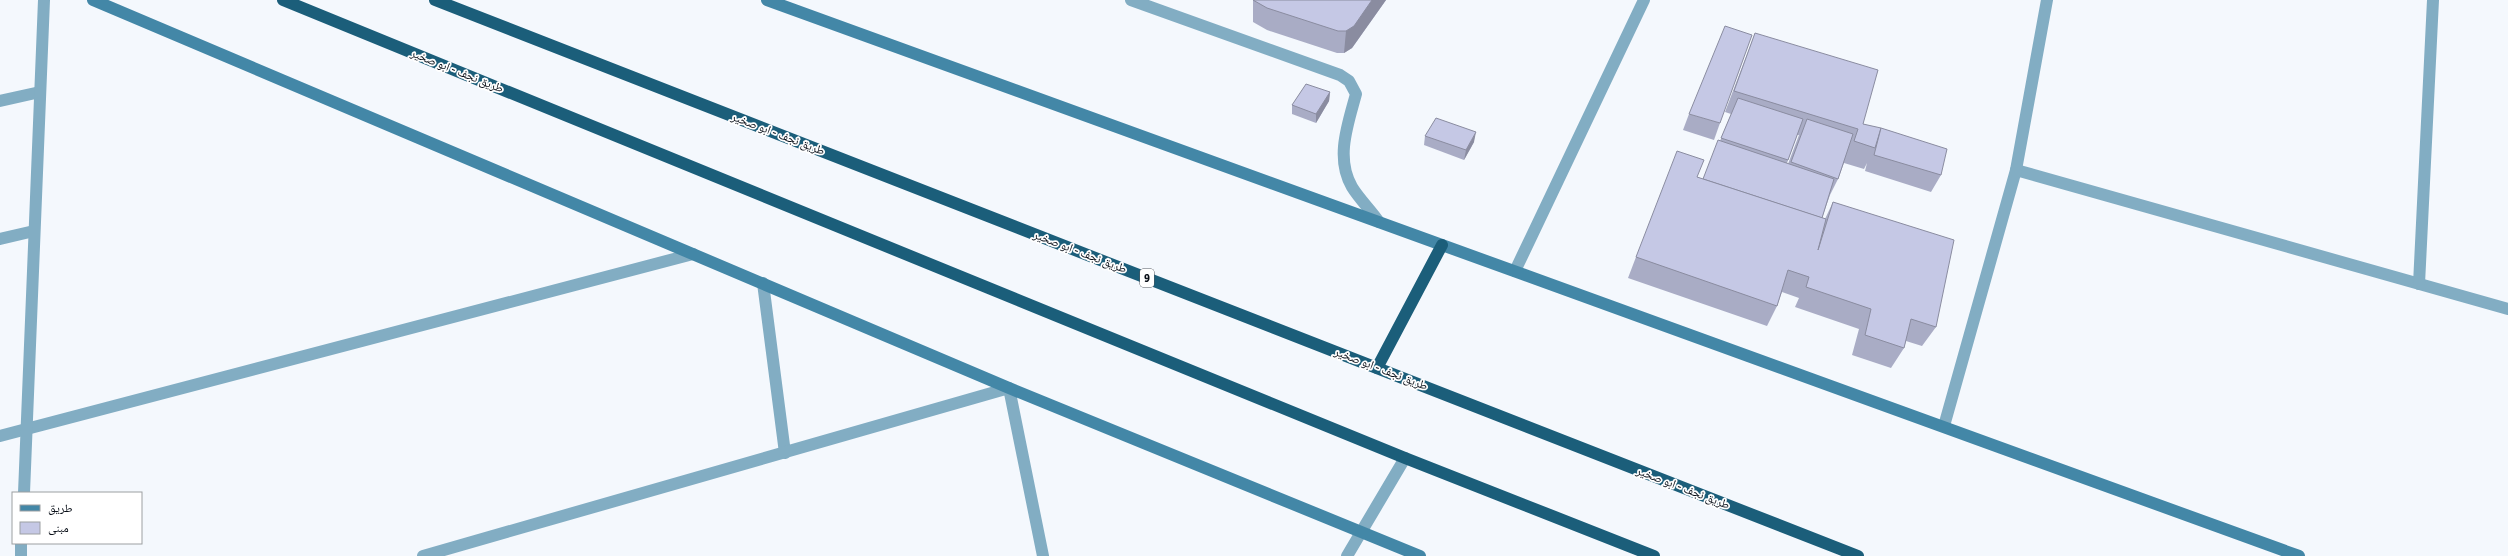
<svg xmlns="http://www.w3.org/2000/svg" width="2508" height="556" font-family="Signika,'Noto Naskh Arabic',sans-serif">
<style>
.lines{fill:none;stroke-linecap:round;stroke-linejoin:round}
.service{stroke:#82adc3;stroke-width:12}
.minor{stroke:#82adc3;stroke-width:12}
.secondary{stroke:#4387a7;stroke-width:12}
.trunk{stroke:#1b5e7a;stroke-width:12}
.wall{fill:#a9acc5;fill-rule:evenodd}
.shaded-wall{fill:#8a8ca0}
.building{fill:#c5c8e5;stroke:#8a8ca0}
.labels{text-anchor:middle;dominant-baseline:central;stroke-width:3.5;stroke-linejoin:round;paint-order:stroke}
.shield{fill:#fff;stroke:#52565d;stroke-width:1}
.shield-label{font-size:11px;font-weight:bold;fill:#080e17}
.street-label{font-size:12px;fill:#080e17;stroke:#fff}
</style>
<rect width="100%" height="100%" fill="#f4f8fd"/>
<g class="lines">
<!-- service -->
<path class="service" d="M1131 0 1340 75 1349 81 1356 94C1348 124 1335 158 1352 187 1360 200 1371 210 1379 222"/>
<!-- minor -->
<g class="minor">
<path d="M0 101 40 92"/>
<path d="M2016 170 2508 309"/>
<path d="M0 239 34 231"/>
<path d="M1515 271 1644 0"/>
<path d="M763 283 785 453"/>
<path d="M2419 284 2433 0"/>
<path d="M1944 426 2016 170 2047 0"/>
<path d="M0 436 693 254"/>
<path d="M24 493 44 0"/>
<path d="M21 543V556"/>
<path d="M423 556 1009 388 1043 556"/>
<path d="M1347 556 1405 458"/>
</g>
<!-- secondary -->
<g class="secondary">
<path d="M93 0 1009 388 1420 556"/>
<path d="M767 0 2299 556"/>
</g>
<!-- trunk -->
<g class="trunk">
<path d="M283 0 1405 458 1654 556"/>
<path d="M435 0 1858 556"/>
<path d="M1377 368 1442 245"/>
</g>
</g>
<!-- wall -->
<g class="wall">
<path d="M1253 0H1386L1352 48 1344 53H1337L1267 30 1253 22Z"/>
<path d="M1755 33 1863 124 1881 129 1941 175 1931 192 1865 171 1867 163 1864 169 1844 163 1838 179 1830 195 1822 218 1825 219 1833 202 1936 327 1922 346 1906 341 1904 348 1891 368 1852 355 1859 329 1795 307 1799 298 1782 292 1777 306 1767 326 1628 278 1636 257 1697 177 1703 179 1720 141 1731 114 1725 112ZM1797 135H1799L1788 164 1787 163Z"/>
<path d="M1330 92 1329 101 1316 123 1292 114V105Z"/>
<path d="M1689 114 1720 123 1714 140 1683 130Z"/>
<path d="M1425 136 1474 142 1464 160 1424 145Z"/>
</g>
<!-- shaded-wall -->
<g class="shaded-wall">
<path d="M1372 0H1386L1352 48 1344 53 1346 31Z"/>
<path d="M1330 92 1329 101 1316 123V114Z"/>
<path d="M1476 132 1474 142 1464 160 1466 150Z"/>
</g>
<!-- building -->
<g class="building">
<path d="M1253 0H1372L1354 26 1346 31H1338L1267 8Z"/>
<path d="M1725 26 1752 35 1720 123 1689 114Z"/>
<path d="M1755 33 1878 70 1863 124 1881 128 1875 148 1854 141 1858 129 1734 91Z"/>
<path d="M1306 84 1330 92 1316 114 1292 105Z"/>
<path d="M1738 98 1803 119 1788 160 1721 138Z"/>
<path d="M1436 118 1476 132 1466 150 1425 136Z"/>
<path d="M1807 119 1853 134 1838 179 1791 162Z"/>
<path d="M1881 128 1947 149 1941 175 1874 155Z"/>
<path d="M1718 140 1834 179 1822 218 1703 179Z"/>
<path d="M1677 151 1704 160 1697 177 1826 219 1818 250 1833 202 1954 240 1936 327 1911 319 1904 348 1865 335 1871 309 1806 287 1809 277 1788 270 1777 306 1636 257Z"/>
</g>
<g class="labels">
<!-- shield labels -->
<rect class="shield" x="1140" y="269" width="14" height="18" rx="3"/>
<g class="shield-label">
<text x="1147" y="278">9</text>
</g>
<!-- street labels -->
<g class="street-label">
<text transform="translate(457 71) rotate(22)">طريق نجف - ابو صخير</text>
<text transform="translate(778 134) rotate(21)">طريق نجف - ابو صخير</text>
<text transform="translate(1080 252) rotate(21)">طريق نجف - ابو صخير</text>
<text transform="translate(1381 369) rotate(21)">طريق نجف - ابو صخير</text>
<text transform="translate(1683 488) rotate(21)">طريق نجف - ابو صخير</text>
</g>
</g>
<!-- legend -->
<rect x="12" y="492" width="130" height="52" fill="#ffffff" stroke="#9c9fa2"/>
<rect x="20" y="505" width="20" height="6" fill="#4387a7" stroke="#9c9fa2"/>
<text x="48" y="512" font-size="12" fill="#080e17">طريق</text>
<rect x="20" y="522" width="20" height="12" fill="#c5c8e5" stroke="#9c9fa2"/>
<text x="48" y="532" font-size="12" fill="#080e17">مبنى</text>
</svg>
